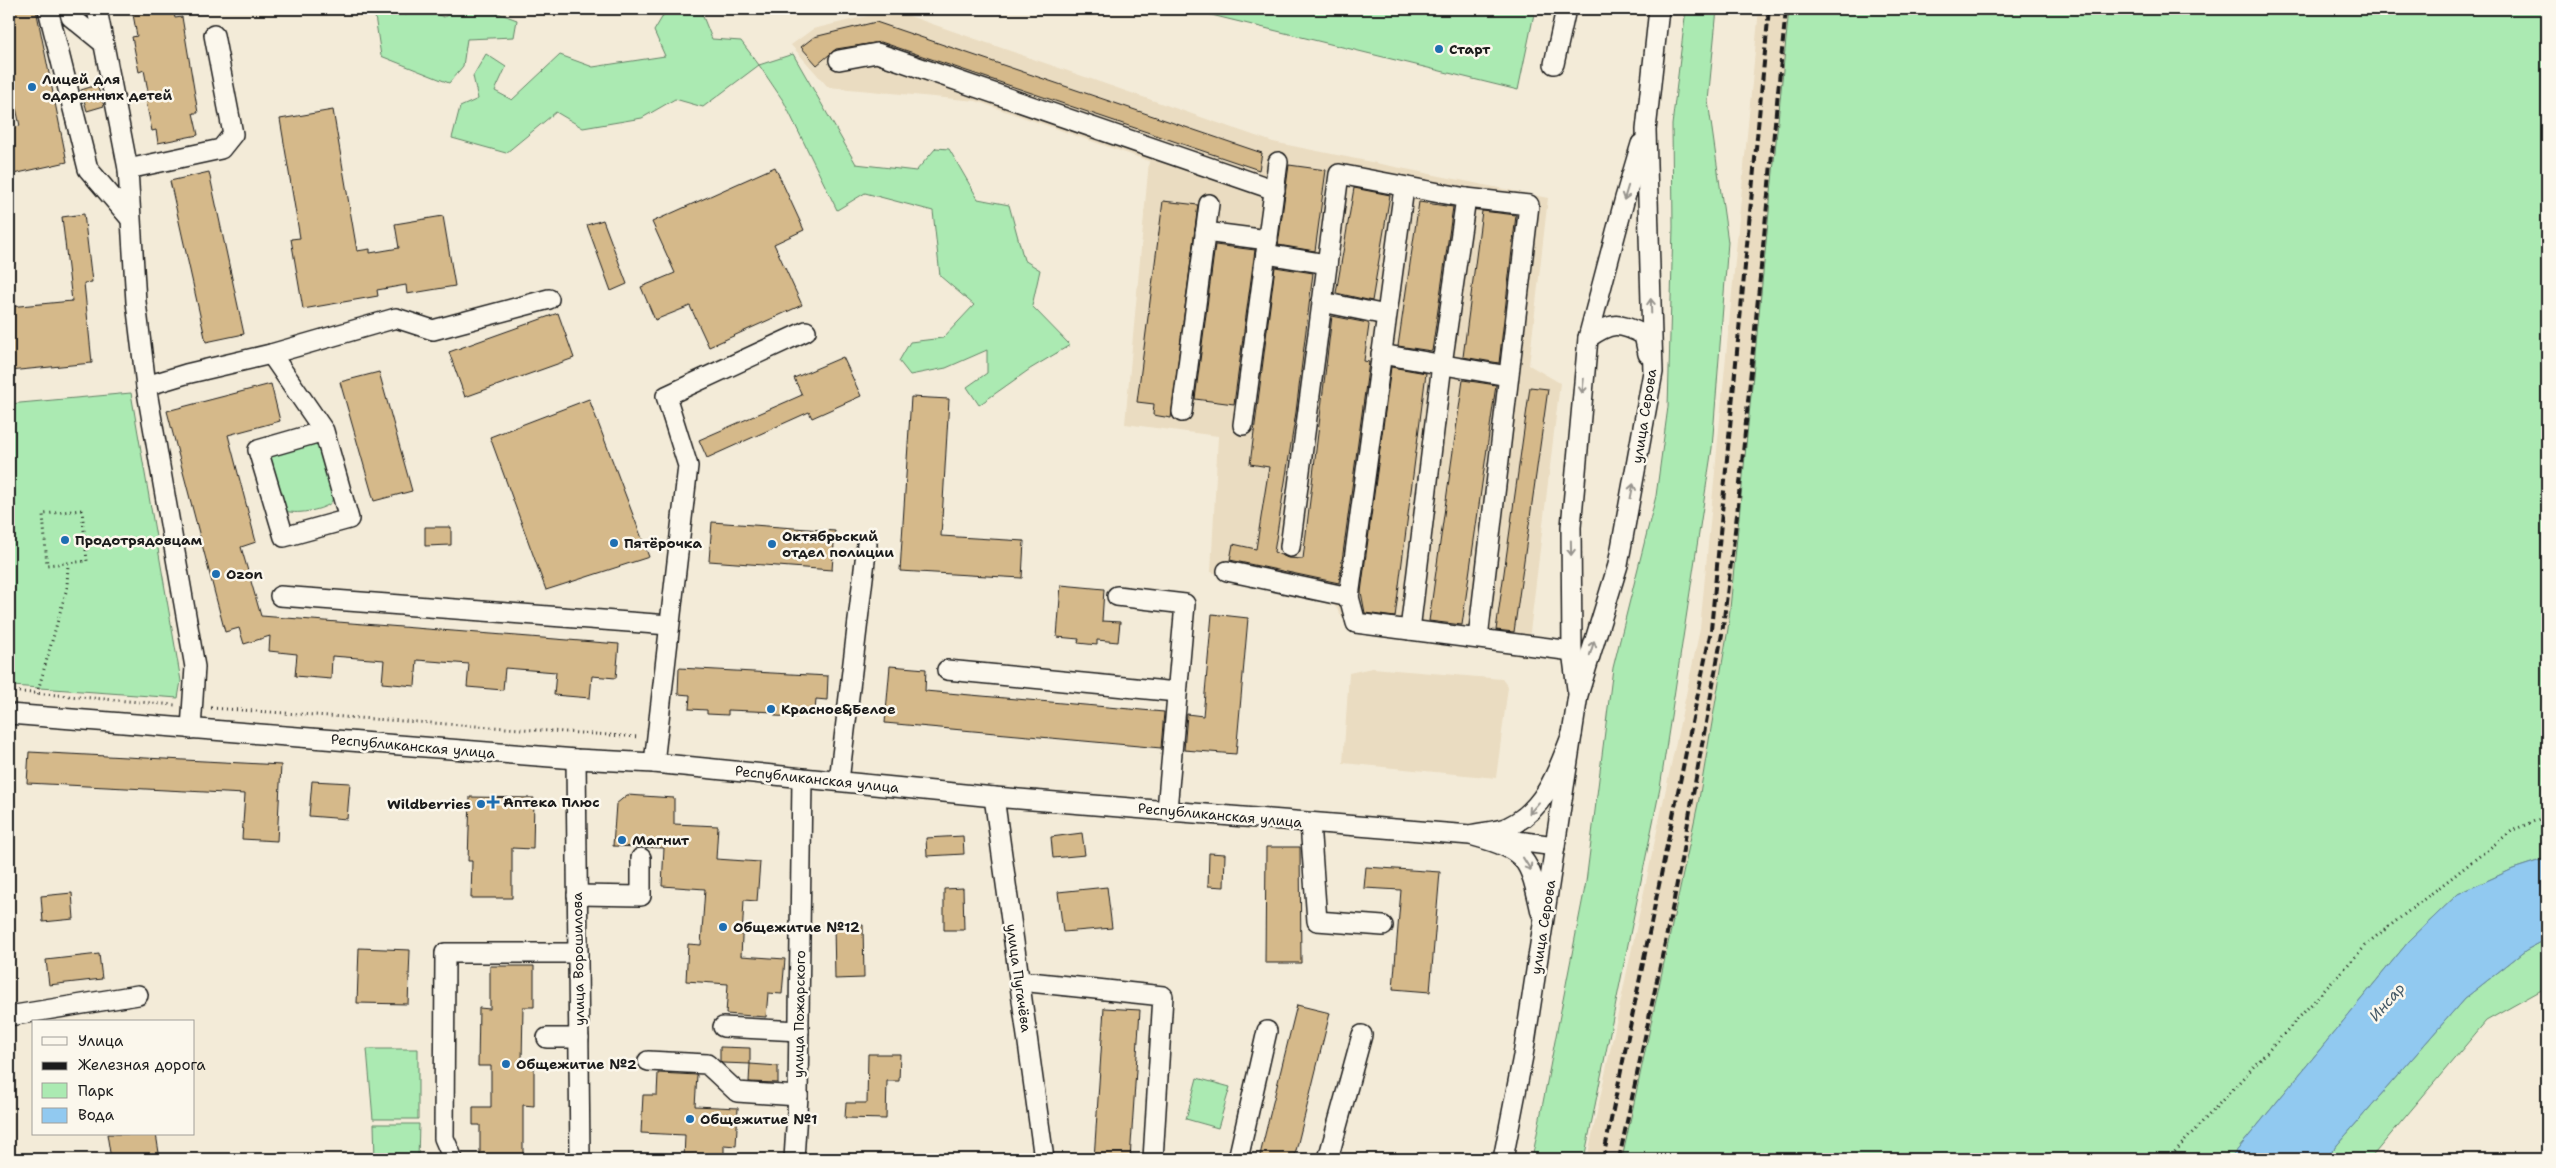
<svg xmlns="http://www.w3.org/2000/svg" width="2556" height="1168" font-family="'Shantell Sans',sans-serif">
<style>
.built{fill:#eadcc1}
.green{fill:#abeab2;stroke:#648367}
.water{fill:#91c9f0;stroke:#62849b}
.building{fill:#d5b98a;stroke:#1c1c1c}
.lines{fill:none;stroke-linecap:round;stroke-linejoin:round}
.minor-casing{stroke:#1c1c1c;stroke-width:22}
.path{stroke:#1c1c1c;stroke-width:3;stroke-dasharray:1 4;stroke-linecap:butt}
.minor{stroke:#fbf7ec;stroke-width:19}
.rail{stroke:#1c1c1c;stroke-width:4;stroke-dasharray:8 4;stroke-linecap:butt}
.oneway{stroke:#97948e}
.poi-dot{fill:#1f6fb2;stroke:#fbf7ec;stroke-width:2}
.labels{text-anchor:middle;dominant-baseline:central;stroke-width:5;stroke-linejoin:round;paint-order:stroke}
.poi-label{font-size:14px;font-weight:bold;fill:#1c1c1c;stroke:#fbf7ec;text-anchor:start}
.street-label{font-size:14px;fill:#1c1c1c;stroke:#fbf7ec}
.water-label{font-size:15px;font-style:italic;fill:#455966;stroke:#fbf7ec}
</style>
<rect width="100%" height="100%" fill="#f3ebd8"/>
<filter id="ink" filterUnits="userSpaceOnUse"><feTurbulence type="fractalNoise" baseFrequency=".02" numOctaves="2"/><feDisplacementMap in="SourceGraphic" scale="10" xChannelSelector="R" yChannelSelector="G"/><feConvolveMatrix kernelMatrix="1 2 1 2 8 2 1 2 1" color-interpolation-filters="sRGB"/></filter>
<g filter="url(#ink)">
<!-- built -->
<g class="built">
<path d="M1759 9H1789L1728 629 1699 799 1622 1159H1587L1700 629Z"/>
<path d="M892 10 1273 142 1548 198 1529 365 1560 383 1527 657 1352 631 1335 606 1211 572 1218 436 1125 424 1149 161 976 101 828 87 791 45 813 29Z"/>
<path d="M1372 668 1502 679 1508 687 1496 778 1343 763 1349 673Z"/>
</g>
<!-- green -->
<g class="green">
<path d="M419 9 444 17C470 2 490 10 517 20L514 37 467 39 463 66 449 83 381 56 375 16 387 10 406 15Z"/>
<path d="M667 9H700L712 39 741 41 759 65 793 54 856 164 916 171 936 148 949 149 978 199 1009 205 1024 260 1040 270 1032 306 1070 345 1030 369 979 405 967 387 987 373V350L946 368 910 375 899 361 910 342 943 338 974 305 940 276 933 211 865 193 837 210 784 102 759 65 703 107 675 99 642 118 583 128 556 112 506 153 452 138 460 107 478 99 473 76 486 54 506 67 495 91 512 100 560 55 593 67 665 56 654 31Z"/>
<path d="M1187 9H1535L1518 90Z"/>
<path d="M1686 9H1717L1708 101 1728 242 1712 448 1660 788 1584 1159H1532L1586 882 1613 668 1656 496 1668 407 1673 227 1672 125Z"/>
<path d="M1789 9H2547V858L2513 869 2458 894 2409 941 2230 1159H1622L1699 799 1728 629Z"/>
<path d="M131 393 181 681 178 698 12 686 9 681V404Z"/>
<path d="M313 442 321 445 333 495C333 498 332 503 328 505 318 511 291 516 281 509L268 461 270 455Z"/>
<path d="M2547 939V987L2486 1021 2370 1159H2325L2464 999 2526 950Z"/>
<path d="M367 1049H418V1119H373Z"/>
<path d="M1197 1078 1230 1087 1218 1128 1186 1119Z"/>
<path d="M374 1124H419L418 1159H375Z"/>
</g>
<!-- water -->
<path class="water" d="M2547 858V939L2526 950 2464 999 2325 1159H2230L2409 941 2458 894 2513 869Z"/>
<!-- building -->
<g class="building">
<path d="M9 9H36L67 162 9 175V128L20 126 9 76Z"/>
<path d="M132 9H173L175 18 182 17 198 113H193L198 135 158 143 156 130 152 131 146 101H150L144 70 139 72 132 37 137 36Z"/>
<path d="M876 22 1262 153 1259 170 881 42 836 49 817 65 801 47 814 37Z"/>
<path d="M97 85 104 106 87 111 81 90Z"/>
<path d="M333 110 357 251 370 249V253L399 248 395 224 443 216 455 286 407 294 406 285 377 290 378 296 303 309 291 239 300 238 280 119Z"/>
<path d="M1289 165 1326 170 1315 251 1278 245Z"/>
<path d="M775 167 804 230 774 244 802 305 709 347 690 306 655 320 641 287 675 273 652 222Z"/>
<path d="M209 172 244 334 206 342 170 181Z"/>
<path d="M1354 188 1390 195 1372 301 1336 293Z"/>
<path d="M1163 201 1198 205 1171 418 1153 415 1154 404 1137 402Z"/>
<path d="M1419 202 1453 207 1432 351 1398 346Z"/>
<path d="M1482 211 1516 215 1499 363 1463 357Z"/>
<path d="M84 214 92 282 84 283 92 363 9 371V307L72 301 62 217Z"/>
<path d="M603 220 627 284 611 291 587 225Z"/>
<path d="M1215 245 1255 250 1234 404 1195 399Z"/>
<path d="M1275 267 1313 273 1296 412 1274 552 1288 558 1303 559 1332 316 1368 323 1369 325 1364 361 1369 362 1339 583 1230 560 1233 544 1256 549 1269 467 1250 464Z"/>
<path d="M558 313 574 358 465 397 449 352Z"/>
<path d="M843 357 861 396 812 418 809 412 707 458 699 440 802 395 794 378Z"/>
<path d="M1391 367 1426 373 1395 617 1365 613 1361 592Z"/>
<path d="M379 372 412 491 374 501 340 382Z"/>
<path d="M1463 380 1496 385 1462 625 1429 621Z"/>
<path d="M271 384 280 421 228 435 256 542 241 547 261 616 619 644 616 678 592 676 590 698 554 695 556 672 505 668 503 690 467 687 469 664 417 660 415 686 382 683 384 660 332 656 331 679 295 676 297 654 269 651 270 636 244 644 239 628 225 632 167 411Z"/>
<path d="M1530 387 1548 389 1514 632 1496 630Z"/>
<path d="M911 397 949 399 941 536 1024 541 1022 578 900 571Z"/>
<path d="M589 399 649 557 546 590 490 437Z"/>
<path d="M712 522 835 531 832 570 709 561Z"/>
<path d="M425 527H451V545L425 546Z"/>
<path d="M1061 585 1104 589 1102 621 1120 622 1118 642 1097 640V645L1078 643 1079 639 1057 637Z"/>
<path d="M1212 614 1248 618 1236 754 1184 750 1187 714 1203 716Z"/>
<path d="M890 666 926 669 925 691 1164 712 1161 748 885 723Z"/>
<path d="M679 668 828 676 827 700 816 699 815 712 797 711V717L775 716 776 712 728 710V715L707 714V710L689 709 690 695 678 694Z"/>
<path d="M29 752 281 765 277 841 242 839 245 794 27 783Z"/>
<path d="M312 781 350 783 347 819 309 816Z"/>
<path d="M627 795 674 798V824L718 826 716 859 760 862 757 901 744 900 741 956 785 959 782 994 768 993 766 1017 726 1014 728 984 686 981 688 944 701 945 705 889 662 886 664 848 613 846 616 804Z"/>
<path d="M470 797 534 798 533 849 512 848V898H471L472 861H468Z"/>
<path d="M1082 833 1085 855 1053 858 1051 837Z"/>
<path d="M963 836 964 854 927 856 926 838Z"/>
<path d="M1266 847H1300L1301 963H1265Z"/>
<path d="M1209 853 1225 854 1224 887 1208 886Z"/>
<path d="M1366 867 1440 872 1430 992 1393 989 1401 890 1364 888Z"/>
<path d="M1107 887 1112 928 1063 932 1058 892Z"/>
<path d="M963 888 964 930H944V889Z"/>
<path d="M72 893 74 919 43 922 41 896Z"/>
<path d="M834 925H863L864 978 835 979Z"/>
<path d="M359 948 410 950 408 1004 357 1003Z"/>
<path d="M99 954 102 979 49 985 46 960Z"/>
<path d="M490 966H534V1007H523L522 1062H534V1106L523 1105V1159H480V1125H473V1107H491V1066H478L479 1008 490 1009Z"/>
<path d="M1297 1005 1330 1013 1294 1159H1259Z"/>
<path d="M1104 1008 1140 1010 1130 1159H1094Z"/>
<path d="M720 1047 750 1048V1064L722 1063 720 1061Z"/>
<path d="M868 1054H900L899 1081H887L886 1119 845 1118 846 1103H867Z"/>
<path d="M750 1064 778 1066V1083L749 1082Z"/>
<path d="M658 1073 697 1075 695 1106 738 1108 736 1146 724 1145V1159H684L685 1135 641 1133 643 1095H657Z"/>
<path d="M107 1134H156L160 1159H111Z"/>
</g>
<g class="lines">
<defs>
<g id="minor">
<path d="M48 9 88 169 130 218"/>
<path d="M69 9 71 17 103 43"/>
<path d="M97 9 128 169 136 302 146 386 195 667 191 729"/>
<path d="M839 60 877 53 1275 190"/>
<path d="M1554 64 1566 9"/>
<path d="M128 169 221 149 233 134 214 35"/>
<path d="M1205 232 1268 240"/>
<path d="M1266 254 1327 264"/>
<path d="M1322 302 1386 315"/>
<path d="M1588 338C1611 322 1619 322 1644 335L1648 354"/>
<path d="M271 354 324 431 349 519 284 537 258 450 324 431"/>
<path d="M1381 354 1508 376"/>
<path d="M146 386 186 374 271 354 396 318 433 330 549 299"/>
<path d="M1182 412 1209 204"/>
<path d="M1243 425 1278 162"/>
<path d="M1290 547 1339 174 1466 198 1529 205 1478 638"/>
<path d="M1227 571 1349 597 1356 623 1572 651"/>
<path d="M280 596 669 625"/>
<path d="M1117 596 1185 604 1167 810"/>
<path d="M1349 597 1404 188"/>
<path d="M1410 630 1442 364 1466 198"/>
<path d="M947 670 1177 692"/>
<path d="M1577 689 1572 651 1571 527 1588 338 1625 198 1641 144"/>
<path d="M9 714 576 759 654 763 994 797 1470 835C1482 832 1497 832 1508 827 1546 809 1558 770 1572 734"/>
<path d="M576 759 580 1159"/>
<path d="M654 763 688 466 666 396 806 331"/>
<path d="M839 781 867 544"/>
<path d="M994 797 1044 1159"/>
<path d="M1310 823 1317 921 1383 926"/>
<path d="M1474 836C1528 851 1529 859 1541 912"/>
<path d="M1501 839 1555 846"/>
<path d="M577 895 641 896V858"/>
<path d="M1020 981 1163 996 1153 1159"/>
<path d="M9 1016 138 995"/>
<path d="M723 1027 799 1031"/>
<path d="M547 1038H579"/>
<path d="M648 1061 707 1064 737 1092 798 1096"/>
<path d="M453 1159 444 1138 445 953H578"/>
<path d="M794 1159 798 1096 802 778"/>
<path d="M1238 1159 1267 1031"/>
<path d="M1328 1159 1362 1035"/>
<path d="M1503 1159 1523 1056 1578 695 1618 565 1653 372 1646 130 1659 9"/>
</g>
</defs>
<!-- minor casing -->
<use href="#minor" class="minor-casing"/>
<!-- path -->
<g class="path">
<path d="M9 100 14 99"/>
<path d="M82 510 87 561 47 565 43 514Z"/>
<path d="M9 691 175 705"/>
<path d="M37 694 67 588 68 563"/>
<path d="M211 708 639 737"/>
<path d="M9 738 13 758"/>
<path d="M2168 1159 2369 942 2513 830 2547 816"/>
</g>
<!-- minor -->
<use href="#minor" class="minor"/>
<!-- rail -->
<g class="rail">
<path d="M1603 1159 1711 630 1769 9"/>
<path d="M1619 1159 1673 905 1722 634 1737 515 1786 9"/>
</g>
</g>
<!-- one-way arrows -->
<defs><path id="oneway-shaft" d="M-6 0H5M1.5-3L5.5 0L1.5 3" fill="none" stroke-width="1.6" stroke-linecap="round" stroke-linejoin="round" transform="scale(1.25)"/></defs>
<g class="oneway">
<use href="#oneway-shaft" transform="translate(1626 193) rotate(107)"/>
<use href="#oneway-shaft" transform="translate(1651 306) rotate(-92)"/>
<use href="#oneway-shaft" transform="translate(1583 386) rotate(96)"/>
<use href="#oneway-shaft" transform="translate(1632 491) rotate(-79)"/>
<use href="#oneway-shaft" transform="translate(1571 548) rotate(89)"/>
<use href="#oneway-shaft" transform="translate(1592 648) rotate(-73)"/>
<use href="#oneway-shaft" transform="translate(1534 808) rotate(131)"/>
<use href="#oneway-shaft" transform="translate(1527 864) rotate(58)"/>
</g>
</g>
<!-- markers -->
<g class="poi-dot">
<circle cx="1439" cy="49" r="5"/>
<circle cx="32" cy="87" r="5"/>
<circle cx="65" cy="540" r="5"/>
<circle cx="614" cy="543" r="5"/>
<circle cx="772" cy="544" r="5"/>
<circle cx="216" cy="574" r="5"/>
<circle cx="771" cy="709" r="5"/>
<path d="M490.5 794.5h5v5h5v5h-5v5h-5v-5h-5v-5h5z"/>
<circle cx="481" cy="804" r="5"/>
<circle cx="622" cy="840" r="5"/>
<circle cx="723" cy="927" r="5"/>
<circle cx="506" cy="1064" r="5"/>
<circle cx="690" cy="1119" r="5"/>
</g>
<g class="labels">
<!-- poi labels -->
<g class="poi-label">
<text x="1449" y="49">Старт</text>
<text x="42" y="79">Лицей для<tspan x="42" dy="16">одаренных детей</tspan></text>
<text x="782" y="536">Октябрьский<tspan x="782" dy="16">отдел полиции</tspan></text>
<text x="75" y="540">Продотрядовцам</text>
<text x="624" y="543">Пятёрочка</text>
<text x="226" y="574">Ozon</text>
<text x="781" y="709">Красное&amp;Белое</text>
<text x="503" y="802">Аптека Плюс</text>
<text x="471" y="804" text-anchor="end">Wildberries</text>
<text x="632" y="840">Магнит</text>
<text x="733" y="927">Общежитие №12</text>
<text x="516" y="1064">Общежитие №2</text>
<text x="700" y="1119">Общежитие №1</text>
</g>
<!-- street labels -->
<g class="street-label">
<text transform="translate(1644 416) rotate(-81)">улица Серова</text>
<text transform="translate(413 746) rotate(5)">Республиканская улица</text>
<text transform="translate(817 779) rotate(6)">Республиканская улица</text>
<text transform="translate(1220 815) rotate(5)">Республиканская улица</text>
<text transform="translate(1543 927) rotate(-81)">улица Серова</text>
<text transform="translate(578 959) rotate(-91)">улица Ворошилова</text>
<text transform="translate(1019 978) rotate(82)">улица Пугачёва</text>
<text transform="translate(799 1014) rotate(-89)">улица Пожарского</text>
</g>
<!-- water labels -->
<g class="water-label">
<text transform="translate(2387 1002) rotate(-49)">Инсар</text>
</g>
</g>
<!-- margin -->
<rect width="2556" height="1168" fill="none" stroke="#fbf7ec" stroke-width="30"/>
<rect x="15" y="15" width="2526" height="1138" fill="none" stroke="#1c1c1c" stroke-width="2" filter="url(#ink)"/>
<!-- legend -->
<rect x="32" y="1020" width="162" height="115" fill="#fbf7ec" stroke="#a29f99"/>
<rect x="42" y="1037" width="25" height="8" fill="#fbf7ec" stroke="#a29f99"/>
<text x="78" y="1046" font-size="15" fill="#1c1c1c">Улица</text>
<rect x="42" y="1062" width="25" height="8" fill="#1c1c1c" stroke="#a29f99"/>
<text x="78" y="1070" font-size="15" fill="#1c1c1c">Железная дорога</text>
<rect x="42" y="1083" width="25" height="15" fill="#abeab2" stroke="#a29f99"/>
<text x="78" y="1096" font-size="15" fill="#1c1c1c">Парк</text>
<rect x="42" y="1108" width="25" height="15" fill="#91c9f0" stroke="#a29f99"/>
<text x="78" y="1120" font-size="15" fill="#1c1c1c">Вода</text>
</svg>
